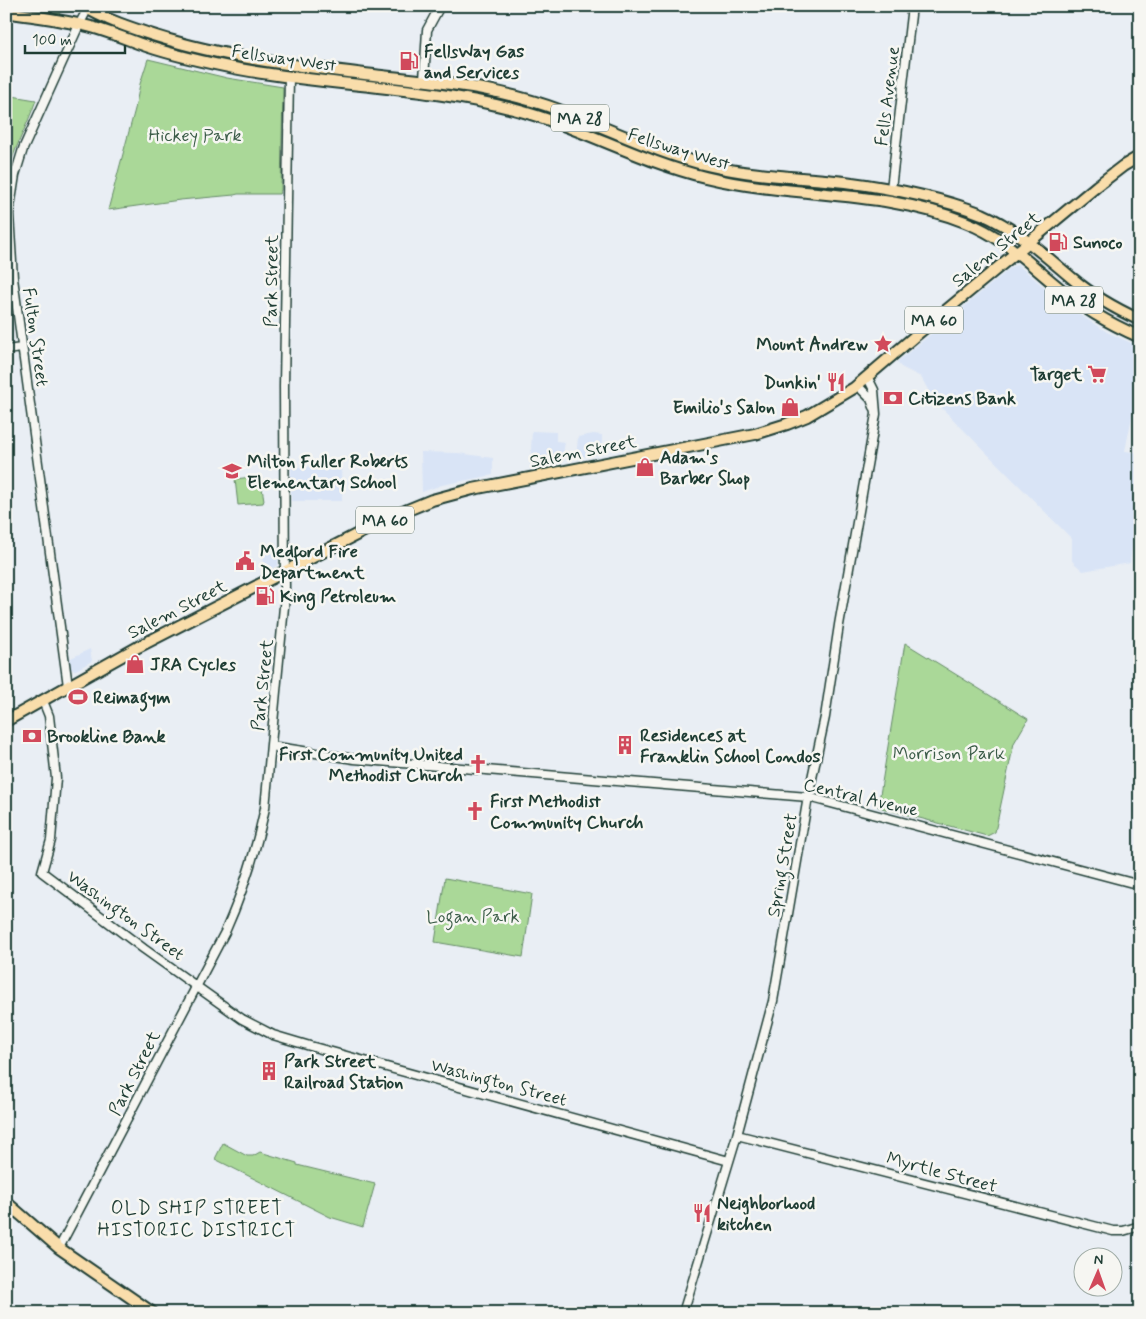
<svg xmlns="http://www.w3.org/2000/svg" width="1146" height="1319" viewBox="0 0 1146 1319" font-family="Mynerve,sans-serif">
<rect width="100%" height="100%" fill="#e9eef4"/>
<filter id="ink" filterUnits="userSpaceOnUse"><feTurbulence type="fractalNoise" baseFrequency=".02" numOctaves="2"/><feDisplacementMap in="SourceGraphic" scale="10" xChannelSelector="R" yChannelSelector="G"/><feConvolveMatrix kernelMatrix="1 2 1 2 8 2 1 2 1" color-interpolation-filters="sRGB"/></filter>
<g filter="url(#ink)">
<path fill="#d9e4f6" d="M1018 265 1050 292 1077 313 1107 332 1140 347V377L1125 451 1140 453V478L1130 563 1083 571 1072 561V539L933 399 921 377 901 367 897 362 1013 266Z
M532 431 556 432V441L565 442 562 461 530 467Z
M593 434 602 435V453L576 458 578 437Z
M421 452 458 453 493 458V475L442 485 422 492Z
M341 466 342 501H291V467Z
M278 547V565L264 573 263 548Z
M90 649 92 661 76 670 70 669 69 659Z"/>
<path fill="#aad898" stroke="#648a66" d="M15 6H64L59 14Z
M148 59 227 78 283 87 281 190 279 194H238L234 195 180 200 108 210 135 109 140 84Z
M6 95 36 100C27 127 12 151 6 180Z
M260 476 264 500 263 503 238 505 235 479Z
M905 643 1028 719 1014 743 995 832 987 836 878 807Z
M445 878 532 894 523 957 435 942Z
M223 1143 247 1156H253L260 1152 297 1163V1165L375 1184 363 1227 330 1217 215 1159Z"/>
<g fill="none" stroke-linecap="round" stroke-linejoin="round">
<g stroke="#1f3d34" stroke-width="11">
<path id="minor" d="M424 80 427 30 440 6
M891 189 912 6
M6 350 22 348
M858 386 871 399 874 407
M68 686 13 278 9 214 15 175 23 149 79 25 89 6
M43 701 49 716 56 778 51 840 42 872 144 949 242 1019 273 1035 310 1046 729 1161
M271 746 354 759 808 797 1140 885
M737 1135 1113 1231H1123L1140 1226
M59 1248 225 932C243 892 256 850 265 808L285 596 284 386 289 77
M683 1313 737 1135 773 1001 808 797 825 717 839 625 876 414 874 390 868 378"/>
</g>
<g stroke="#1f3d34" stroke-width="14">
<path id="major" d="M83 6C106 20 131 28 156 36 229 59 306 67 382 76 418 80 454 83 488 90 512 95 536 101 559 110 611 129 656 153 711 166 755 176 800 177 845 182 891 188 938 197 982 214 1018 230 1043 254 1073 279 1093 296 1116 309 1140 320
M6 12C36 17 66 20 95 28 112 33 129 40 146 46 176 56 208 63 239 69 330 86 423 86 513 109 579 126 639 161 705 177 791 198 882 189 965 222 1004 237 1026 261 1058 287 1082 308 1110 324 1140 337
M6 721 138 647 393 516 432 500 473 489 755 434 787 424 807 416 854 388 915 336 1097 186 1123 166 1140 156
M6 1202 59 1248 153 1313"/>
</g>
<use href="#minor" stroke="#f6f6f2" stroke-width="8"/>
<use href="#major" stroke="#f9ddab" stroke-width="10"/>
</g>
</g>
<defs>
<g id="fuel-bare" transform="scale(1.5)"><path d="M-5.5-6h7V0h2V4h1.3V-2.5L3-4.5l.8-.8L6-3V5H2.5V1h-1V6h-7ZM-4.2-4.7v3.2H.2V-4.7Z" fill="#d1495b" stroke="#f6f6f2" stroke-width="2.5" paint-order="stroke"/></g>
<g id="sight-bare" transform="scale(1.5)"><path d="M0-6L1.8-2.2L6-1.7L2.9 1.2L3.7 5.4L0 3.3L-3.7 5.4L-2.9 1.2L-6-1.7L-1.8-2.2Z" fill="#d1495b" stroke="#f6f6f2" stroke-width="2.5" paint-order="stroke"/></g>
<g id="supermarket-bare" transform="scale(1.5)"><path d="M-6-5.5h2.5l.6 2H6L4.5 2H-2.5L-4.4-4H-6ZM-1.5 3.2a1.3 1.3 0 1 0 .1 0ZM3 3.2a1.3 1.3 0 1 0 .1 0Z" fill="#d1495b" stroke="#f6f6f2" stroke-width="2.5" paint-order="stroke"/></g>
<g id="restaurant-bare" transform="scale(1.5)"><path d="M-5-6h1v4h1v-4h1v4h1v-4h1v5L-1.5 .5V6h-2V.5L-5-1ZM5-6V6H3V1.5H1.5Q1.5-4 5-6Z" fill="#d1495b" stroke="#f6f6f2" stroke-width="2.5" paint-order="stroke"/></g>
<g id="bank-bare" transform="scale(1.5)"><path d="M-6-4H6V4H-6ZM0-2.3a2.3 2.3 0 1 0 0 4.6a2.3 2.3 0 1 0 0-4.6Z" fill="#d1495b" stroke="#f6f6f2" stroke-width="2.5" paint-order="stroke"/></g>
<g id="shop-bare" transform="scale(1.5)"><path d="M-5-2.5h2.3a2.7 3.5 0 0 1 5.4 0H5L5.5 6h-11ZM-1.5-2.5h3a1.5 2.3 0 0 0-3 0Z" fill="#d1495b" stroke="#f6f6f2" stroke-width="2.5" paint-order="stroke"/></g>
<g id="school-bare" transform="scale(1.5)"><path d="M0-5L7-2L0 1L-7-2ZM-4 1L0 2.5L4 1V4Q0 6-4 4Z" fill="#d1495b" stroke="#f6f6f2" stroke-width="2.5" paint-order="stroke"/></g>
<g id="civic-bare" transform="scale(1.5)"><path d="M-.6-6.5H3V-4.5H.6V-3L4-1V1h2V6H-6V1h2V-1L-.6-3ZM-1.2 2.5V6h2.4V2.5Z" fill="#d1495b" stroke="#f6f6f2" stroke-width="2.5" paint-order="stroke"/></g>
<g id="stadium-bare" transform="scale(1.5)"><path d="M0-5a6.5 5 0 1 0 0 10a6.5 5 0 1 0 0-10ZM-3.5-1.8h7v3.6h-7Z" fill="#d1495b" stroke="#f6f6f2" stroke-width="2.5" paint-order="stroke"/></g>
<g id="building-bare" transform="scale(1.5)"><path d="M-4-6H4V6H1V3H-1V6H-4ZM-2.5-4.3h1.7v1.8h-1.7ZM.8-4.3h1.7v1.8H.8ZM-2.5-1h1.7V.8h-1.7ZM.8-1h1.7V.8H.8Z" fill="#d1495b" stroke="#f6f6f2" stroke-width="2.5" paint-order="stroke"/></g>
<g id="church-bare" transform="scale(1.5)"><path d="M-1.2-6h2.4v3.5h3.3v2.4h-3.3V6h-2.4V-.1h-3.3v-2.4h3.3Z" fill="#d1495b" stroke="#f6f6f2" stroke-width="2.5" paint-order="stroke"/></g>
</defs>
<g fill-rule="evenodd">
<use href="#fuel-bare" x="409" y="61"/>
<use href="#fuel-bare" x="1058" y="242"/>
<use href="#sight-bare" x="883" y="344"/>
<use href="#supermarket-bare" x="1097" y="374"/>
<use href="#restaurant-bare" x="836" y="382"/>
<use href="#bank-bare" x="893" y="398"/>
<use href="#shop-bare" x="790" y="407"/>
<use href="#shop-bare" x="645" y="467"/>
<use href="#school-bare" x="232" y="471"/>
<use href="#civic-bare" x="245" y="561"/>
<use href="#fuel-bare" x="265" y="596"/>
<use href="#shop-bare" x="135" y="664"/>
<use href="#stadium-bare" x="78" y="697"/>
<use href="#bank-bare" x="32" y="736"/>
<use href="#building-bare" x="625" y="745"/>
<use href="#church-bare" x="478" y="764"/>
<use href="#church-bare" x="475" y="811"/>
<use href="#building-bare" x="269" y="1071"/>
<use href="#restaurant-bare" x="702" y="1213"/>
</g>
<g text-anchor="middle" stroke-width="5" stroke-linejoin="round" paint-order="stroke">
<g fill="#f6f6f2" stroke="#60746d" stroke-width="1">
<rect x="551" y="104.5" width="58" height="27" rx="4"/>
<rect x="1045" y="286.5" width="58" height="27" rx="4"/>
<rect x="905" y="306.5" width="58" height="27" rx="4"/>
<rect x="356" y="506.5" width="58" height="27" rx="4"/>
</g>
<g font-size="16" font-weight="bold" fill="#1f3d34">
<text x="580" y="124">MA 28</text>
<text x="1074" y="306">MA 28</text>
<text x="934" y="326">MA 60</text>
<text x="385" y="526">MA 60</text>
</g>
<g font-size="18" font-weight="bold" fill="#1f3d34" stroke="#f6f6f2" text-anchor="start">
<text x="424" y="57">FellsWay Gas<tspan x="424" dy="21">and Services</tspan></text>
<text x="1073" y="248">Sunoco</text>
<text x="868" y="350" text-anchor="end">Mount Andrew</text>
<text x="1082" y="380" text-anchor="end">Target</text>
<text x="821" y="388" text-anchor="end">Dunkin'</text>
<text x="908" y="404">Citizens Bank</text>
<text x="775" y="413" text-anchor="end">Emilio's Salon</text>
<text x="660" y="463">Adam's<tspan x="660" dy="21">Barber Shop</tspan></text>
<text x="247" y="467">Milton Fuller Roberts<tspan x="247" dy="21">Elementary School</tspan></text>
<text x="260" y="557">Medford Fire<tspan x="260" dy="21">Department</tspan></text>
<text x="280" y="602">King Petroleum</text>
<text x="150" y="670">JRA Cycles</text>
<text x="93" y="703">Reimagym</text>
<text x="640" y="741">Residences at<tspan x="640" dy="21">Franklin School Condos</tspan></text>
<text x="47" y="742">Brookline Bank</text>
<text x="463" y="760" text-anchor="end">First Community United<tspan x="463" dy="21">Methodist Church</tspan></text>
<text x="490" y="807">First Methodist<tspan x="490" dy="21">Community Church</tspan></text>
<text x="284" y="1067">Park Street<tspan x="284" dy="21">Railroad Station</tspan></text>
<text x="717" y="1209">Neighborhood<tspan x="717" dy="21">kitchen</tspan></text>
</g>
<g font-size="18" fill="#1f3d34" stroke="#f6f6f2">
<text transform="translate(284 58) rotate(8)" y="6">Fellsway West</text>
<text transform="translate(887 96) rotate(-83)" y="6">Fells Avenue</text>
<text transform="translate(679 149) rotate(17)" y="6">Fellsway West</text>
<text transform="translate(996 249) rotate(-39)" y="6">Salem Street</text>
<text transform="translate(271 281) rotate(-89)" y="6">Park Street</text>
<text transform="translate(36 337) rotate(82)" y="6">Fulton Street</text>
<text transform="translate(583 451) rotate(-11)" y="6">Salem Street</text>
<text transform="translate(177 609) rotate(-27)" y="6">Salem Street</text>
<text transform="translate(262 685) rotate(-84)" y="6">Park Street</text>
<text transform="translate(861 797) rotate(13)" y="6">Central Avenue</text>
<text transform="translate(782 865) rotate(-80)" y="6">Spring Street</text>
<text transform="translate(126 915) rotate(36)" y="6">Washington Street</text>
<text transform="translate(134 1073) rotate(-63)" y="6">Park Street</text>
<text transform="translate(499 1082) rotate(15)" y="6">Washington Street</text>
<text transform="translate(942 1172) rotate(15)" y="6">Myrtle Street</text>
</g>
<g font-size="18" fill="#3b5c48" stroke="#f6f6f2">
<text x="195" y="141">Hickey Park</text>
<text x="949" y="759">Morrison Park</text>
<text x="473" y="922">Logan Park</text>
</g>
<g font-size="19" letter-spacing="1" fill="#1f3d34" stroke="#f6f6f2">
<text x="197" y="1214">OLD SHIP STREET<tspan x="197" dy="22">HISTORIC DISTRICT</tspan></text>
</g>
</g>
<rect width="1146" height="1319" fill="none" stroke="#f6f6f2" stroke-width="25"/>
<rect x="12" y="12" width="1121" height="1294" fill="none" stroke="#1f3d34" stroke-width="2" filter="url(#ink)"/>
<g transform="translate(1098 1272) rotate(2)"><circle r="24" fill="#f6f6f2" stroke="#a0aca6"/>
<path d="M0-4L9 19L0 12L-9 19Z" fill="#d1495b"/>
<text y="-8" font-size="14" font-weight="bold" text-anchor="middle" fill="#1f3d34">N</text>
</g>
<path d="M25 45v8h100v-8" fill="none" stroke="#1f3d34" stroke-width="2.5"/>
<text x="32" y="45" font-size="15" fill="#1f3d34" stroke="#f6f6f2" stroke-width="4" paint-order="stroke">100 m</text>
</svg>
